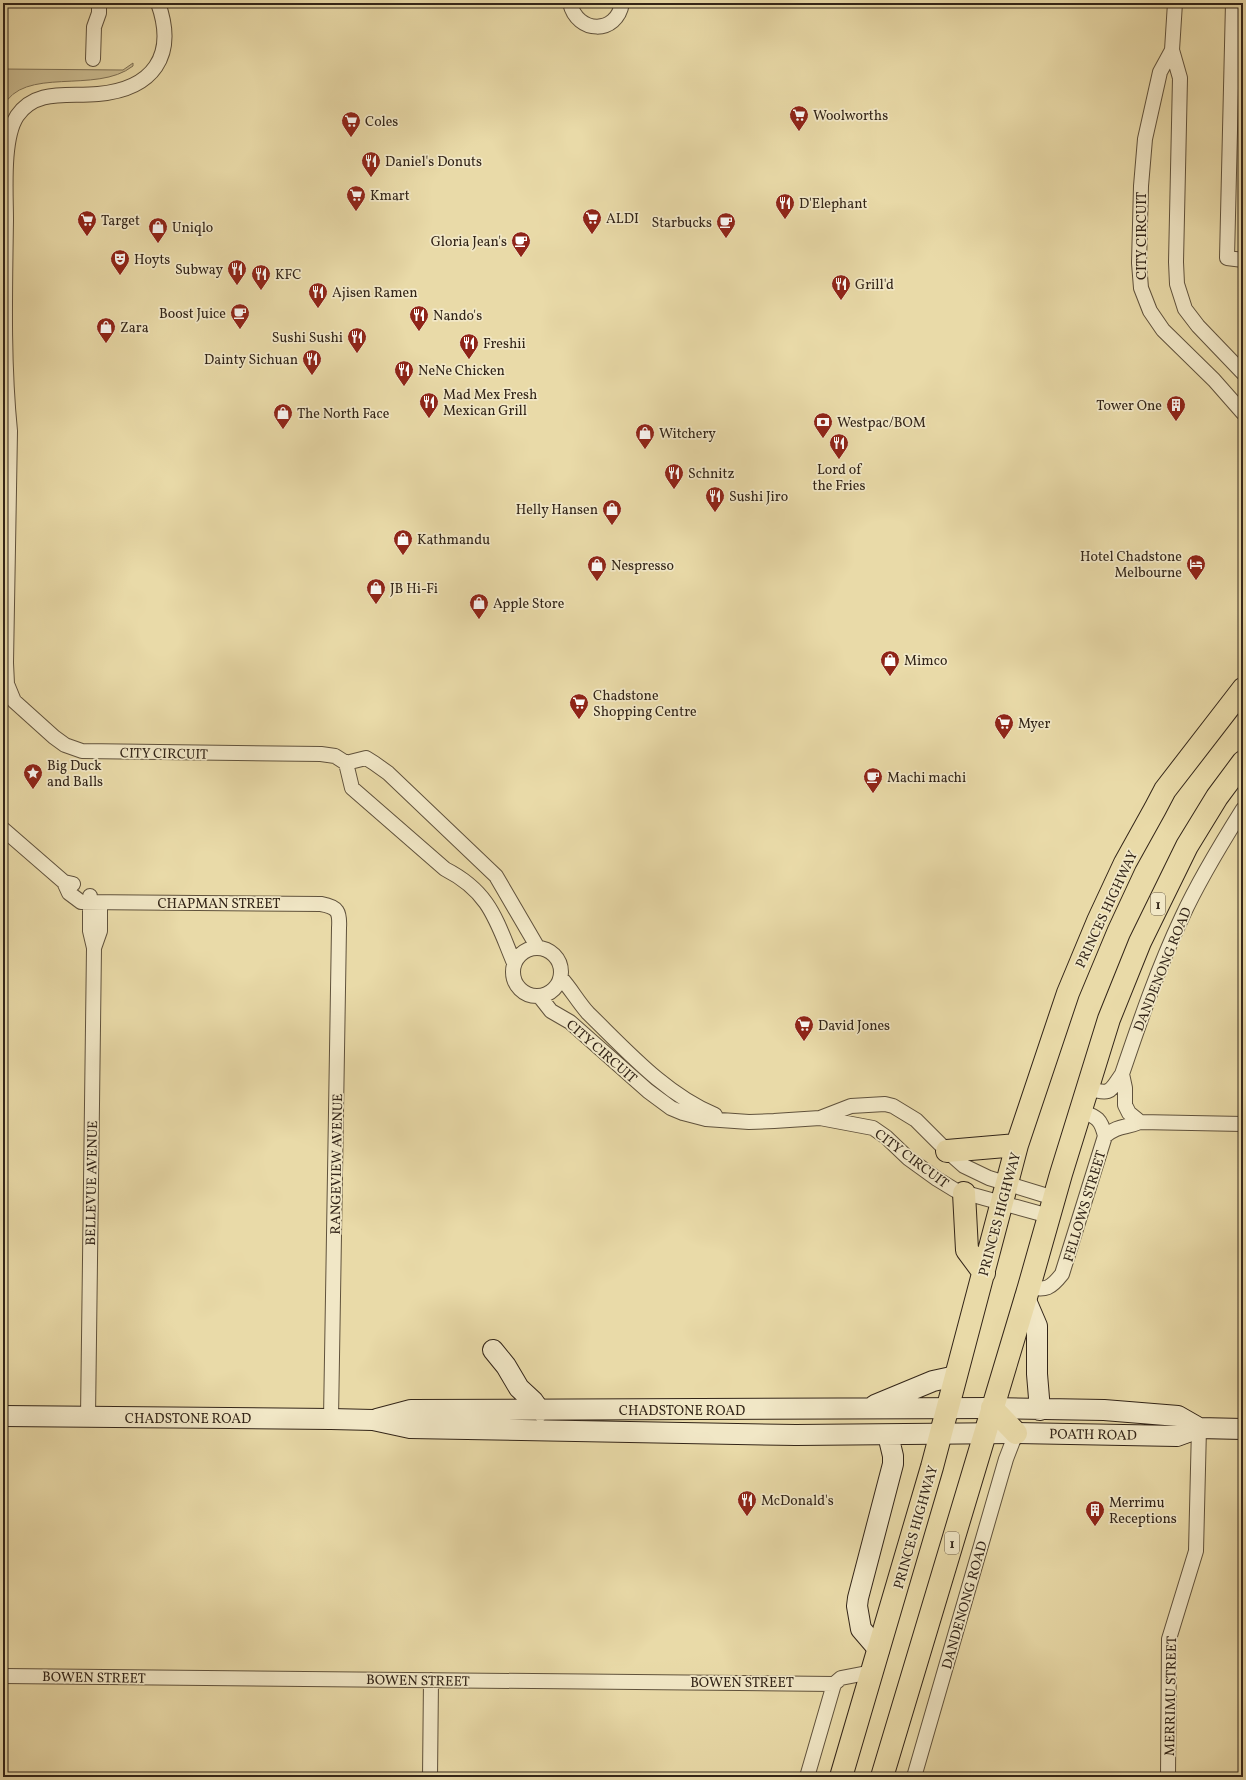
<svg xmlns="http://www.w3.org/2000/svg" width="1246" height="1780" viewBox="0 0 1246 1780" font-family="Vollkorn,serif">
<rect width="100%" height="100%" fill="#e9daa8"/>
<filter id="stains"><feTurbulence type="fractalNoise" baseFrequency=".005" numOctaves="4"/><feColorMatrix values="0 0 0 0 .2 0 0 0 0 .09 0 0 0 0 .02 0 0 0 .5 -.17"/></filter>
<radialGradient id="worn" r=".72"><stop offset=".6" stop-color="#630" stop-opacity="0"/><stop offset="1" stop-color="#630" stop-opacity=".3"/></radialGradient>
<path fill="#cabb90" stroke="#7e7054" d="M133 63V66C96 95 23 65 3 107V69L123 70Z"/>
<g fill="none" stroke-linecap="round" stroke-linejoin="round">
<g stroke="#60523c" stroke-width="16">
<path id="street" d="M158 3C177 56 153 89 98 94 69 97 36 88 17 116 2 139 6 192 6 220 5 290 3 361 10 431L6 663 7 684 14 701 54 737 65 745 82 751 321 754 335 756 346 763 352 788 445 869C490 892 496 920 514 963
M570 3C577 34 617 35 622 3
M1175 3 1172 50 1180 78 1176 262 1177 284 1185 309 1198 326 1243 373
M1233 3 1227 258 1243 260
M1172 50 1160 72 1145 139 1141 186 1139 263 1141 288 1150 311 1163 330 1214 380 1243 413
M93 59 94 27 99 13V3
M346 763 366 758 374 763 388 773 496 876 538 948
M3 829 64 882 73 884
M64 882 69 893 81 902 321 904C338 907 340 912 339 928L331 1419
M513 972a24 24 0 1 1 48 0a24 24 0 1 1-48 0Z
M94 948 100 931V903
M561 978C571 989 578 1002 588 1013 627 1051 665 1094 715 1115
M540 997 551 1011 570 1022 648 1091 671 1108 683 1113 706 1119 749 1122 774 1121 820 1118 851 1106 885 1104 893 1106 916 1120 947 1151 964 1166 989 1178 1054 1198
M1122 1074 1125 1088V1105L1129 1113 1140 1122
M1088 1088C1111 1096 1110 1091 1122 1074 1140 1021 1158 968 1182 917 1199 880 1221 844 1243 809
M1081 1111C1097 1117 1101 1119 1105 1136
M820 1118 873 1128 886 1137 908 1158 937 1179 955 1190 1049 1216
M1029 1287C1046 1291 1051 1288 1062 1274L1105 1136C1118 1125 1126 1128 1140 1122L1243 1124
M88 1417 94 948 90 931V896
M3 1676 834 1684
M430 1777 431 1680
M807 1777 834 1684 841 1678 872 1672
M914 1777 1006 1459 1016 1433
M1168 1777 1169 1639 1196 1551 1199 1428"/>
</g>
<g stroke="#332518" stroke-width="22">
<path id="secondary" d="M1025 1298 1037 1326V1374L1040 1410
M493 1350 506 1366 519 1388 533 1401 540 1411
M875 1405 933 1381 956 1376
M3 1416 331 1419 373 1420 410 1428 796 1435 1016 1433 1177 1436 1199 1428 1243 1429
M377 1419 411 1410 992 1408 1104 1410 1178 1416 1199 1428
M879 1650 861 1629 857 1606 858 1598 893 1464V1456L888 1435"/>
</g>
<g stroke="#332518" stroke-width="24">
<path id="highway" d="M947 1151 1017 1145
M964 1193 967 1250 984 1273
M992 1408 1016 1433
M841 1777 932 1467 1017 1145 1068 993 1098 921 1125 863 1155 809 1165 790 1243 689
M882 1777 1029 1287 1061 1174 1109 1019 1140 942 1187 846 1217 797 1243 762"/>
</g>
<use href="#street" stroke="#f1e7c6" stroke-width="14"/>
<use href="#secondary" stroke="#f1e7c6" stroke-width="20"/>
<use href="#highway" stroke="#e9daa8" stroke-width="22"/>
</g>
<defs>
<g id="supermarket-pin" transform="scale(1)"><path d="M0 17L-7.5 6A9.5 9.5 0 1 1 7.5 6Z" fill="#8f2418" stroke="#f1e7c6"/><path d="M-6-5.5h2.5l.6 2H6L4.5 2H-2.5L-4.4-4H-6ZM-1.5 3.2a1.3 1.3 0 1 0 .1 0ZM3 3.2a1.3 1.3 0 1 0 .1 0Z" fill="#fff"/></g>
<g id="restaurant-pin" transform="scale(1)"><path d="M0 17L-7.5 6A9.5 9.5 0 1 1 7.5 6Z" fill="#8f2418" stroke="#f1e7c6"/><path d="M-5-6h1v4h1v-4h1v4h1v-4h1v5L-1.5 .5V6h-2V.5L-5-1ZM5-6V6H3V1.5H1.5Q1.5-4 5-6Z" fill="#fff"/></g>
<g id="cafe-pin" transform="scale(1)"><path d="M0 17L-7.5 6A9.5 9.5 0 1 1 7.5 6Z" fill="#8f2418" stroke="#f1e7c6"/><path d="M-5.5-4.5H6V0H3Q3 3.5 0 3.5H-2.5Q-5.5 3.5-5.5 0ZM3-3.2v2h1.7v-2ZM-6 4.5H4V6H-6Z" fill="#fff"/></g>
<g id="shop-pin" transform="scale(1)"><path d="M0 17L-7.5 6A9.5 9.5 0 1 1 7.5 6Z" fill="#8f2418" stroke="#f1e7c6"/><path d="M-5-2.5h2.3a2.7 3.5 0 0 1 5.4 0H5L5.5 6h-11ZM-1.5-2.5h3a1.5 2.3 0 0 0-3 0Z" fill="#fff"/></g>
<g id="theatre-pin" transform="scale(1)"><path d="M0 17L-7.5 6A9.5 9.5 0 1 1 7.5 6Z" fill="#8f2418" stroke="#f1e7c6"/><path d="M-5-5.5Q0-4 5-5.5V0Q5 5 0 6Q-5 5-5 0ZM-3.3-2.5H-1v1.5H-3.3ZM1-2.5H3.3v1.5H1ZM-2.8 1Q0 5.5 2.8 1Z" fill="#fff"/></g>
<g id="building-pin" transform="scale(1)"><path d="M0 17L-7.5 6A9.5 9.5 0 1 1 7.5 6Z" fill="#8f2418" stroke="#f1e7c6"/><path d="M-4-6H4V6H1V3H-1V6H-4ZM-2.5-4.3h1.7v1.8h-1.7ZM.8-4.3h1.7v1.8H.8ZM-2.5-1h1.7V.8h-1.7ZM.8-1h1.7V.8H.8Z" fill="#fff"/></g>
<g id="bank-pin" transform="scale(1)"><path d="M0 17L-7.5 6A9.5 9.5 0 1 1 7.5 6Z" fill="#8f2418" stroke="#f1e7c6"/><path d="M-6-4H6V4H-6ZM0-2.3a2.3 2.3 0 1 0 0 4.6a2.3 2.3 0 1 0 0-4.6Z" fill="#fff"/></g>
<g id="hotel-pin" transform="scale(1)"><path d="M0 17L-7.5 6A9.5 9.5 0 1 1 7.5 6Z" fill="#8f2418" stroke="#f1e7c6"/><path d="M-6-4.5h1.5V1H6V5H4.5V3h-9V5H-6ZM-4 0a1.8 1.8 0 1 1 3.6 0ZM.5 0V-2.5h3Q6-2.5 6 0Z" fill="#fff"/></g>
<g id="sight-pin" transform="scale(1)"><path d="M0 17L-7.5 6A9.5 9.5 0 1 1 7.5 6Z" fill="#8f2418" stroke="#f1e7c6"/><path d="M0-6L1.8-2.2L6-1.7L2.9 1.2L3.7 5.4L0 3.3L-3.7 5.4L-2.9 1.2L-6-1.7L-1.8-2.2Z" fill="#fff"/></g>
</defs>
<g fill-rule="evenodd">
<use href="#supermarket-pin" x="799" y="115"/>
<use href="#supermarket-pin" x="351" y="121"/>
<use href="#restaurant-pin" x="371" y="161"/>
<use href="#supermarket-pin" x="356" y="195"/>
<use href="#restaurant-pin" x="785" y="203"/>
<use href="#supermarket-pin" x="592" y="218"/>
<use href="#supermarket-pin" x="87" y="220"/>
<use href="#cafe-pin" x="726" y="222"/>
<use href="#shop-pin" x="158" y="227"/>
<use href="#cafe-pin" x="521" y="241"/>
<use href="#theatre-pin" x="120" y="259"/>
<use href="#restaurant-pin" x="237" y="269"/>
<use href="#restaurant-pin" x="261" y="274"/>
<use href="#restaurant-pin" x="841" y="284"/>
<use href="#restaurant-pin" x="318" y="292"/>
<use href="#cafe-pin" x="240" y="313"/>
<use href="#restaurant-pin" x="419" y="315"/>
<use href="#shop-pin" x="106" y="327"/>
<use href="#restaurant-pin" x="357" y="337"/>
<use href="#restaurant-pin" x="469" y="343"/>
<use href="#restaurant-pin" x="312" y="359"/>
<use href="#restaurant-pin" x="404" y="370"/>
<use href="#restaurant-pin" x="429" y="402"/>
<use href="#building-pin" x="1176" y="405"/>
<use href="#shop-pin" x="283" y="413"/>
<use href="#bank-pin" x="823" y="422"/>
<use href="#shop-pin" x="645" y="433"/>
<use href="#restaurant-pin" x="839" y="443"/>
<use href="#restaurant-pin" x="674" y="473"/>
<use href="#restaurant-pin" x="715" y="496"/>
<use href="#shop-pin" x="612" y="509"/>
<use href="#shop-pin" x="403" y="539"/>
<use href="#hotel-pin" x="1196" y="564"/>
<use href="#shop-pin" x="597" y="565"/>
<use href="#shop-pin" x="376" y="588"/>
<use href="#shop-pin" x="479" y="603"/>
<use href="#shop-pin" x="890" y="660"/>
<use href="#supermarket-pin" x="579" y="703"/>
<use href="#supermarket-pin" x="1004" y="723"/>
<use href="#sight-pin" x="33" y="773"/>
<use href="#cafe-pin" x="873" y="777"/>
<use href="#supermarket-pin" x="804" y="1025"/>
<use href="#restaurant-pin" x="747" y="1500"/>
<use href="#building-pin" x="1095" y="1510"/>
</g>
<g text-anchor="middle" stroke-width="3.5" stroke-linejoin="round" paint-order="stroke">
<g fill="#f1e7c6" stroke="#6c5f4c" stroke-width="1">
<rect x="1151" y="893" width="14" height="22" rx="3"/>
<rect x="945" y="1532" width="14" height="22" rx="3"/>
</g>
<g font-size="13" font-weight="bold" fill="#332518">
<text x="1158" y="909">1</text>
<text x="952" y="1548">1</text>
</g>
<g font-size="14" fill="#332518" stroke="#f1e7c6" text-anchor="start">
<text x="813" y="120">Woolworths</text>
<text x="365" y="126">Coles</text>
<text x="385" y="166">Daniel's Donuts</text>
<text x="370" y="200">Kmart</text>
<text x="799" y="208">D'Elephant</text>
<text x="606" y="223">ALDI</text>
<text x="101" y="225">Target</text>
<text x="712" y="227" text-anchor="end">Starbucks</text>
<text x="172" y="232">Uniqlo</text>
<text x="507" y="246" text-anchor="end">Gloria Jean's</text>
<text x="134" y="264">Hoyts</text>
<text x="223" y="274" text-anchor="end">Subway</text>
<text x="275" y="279">KFC</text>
<text x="855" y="289">Grill'd</text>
<text x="332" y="297">Ajisen Ramen</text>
<text x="226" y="318" text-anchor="end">Boost Juice</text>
<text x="433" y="320">Nando's</text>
<text x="120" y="332">Zara</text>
<text x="343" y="342" text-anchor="end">Sushi Sushi</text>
<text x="483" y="348">Freshii</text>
<text x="298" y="364" text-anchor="end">Dainty Sichuan</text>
<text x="418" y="375">NeNe Chicken</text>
<text x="443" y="399">Mad Mex Fresh<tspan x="443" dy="16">Mexican Grill</tspan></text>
<text x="1162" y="410" text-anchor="end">Tower One</text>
<text x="297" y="418">The North Face</text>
<text x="837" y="427">Westpac/BOM</text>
<text x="659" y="438">Witchery</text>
<text x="839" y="474" text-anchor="middle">Lord of<tspan x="839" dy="16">the Fries</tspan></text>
<text x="688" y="478">Schnitz</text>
<text x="729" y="501">Sushi Jiro</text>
<text x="598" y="514" text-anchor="end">Helly Hansen</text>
<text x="417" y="544">Kathmandu</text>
<text x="1182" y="561" text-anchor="end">Hotel Chadstone<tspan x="1182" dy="16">Melbourne</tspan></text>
<text x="611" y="570">Nespresso</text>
<text x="390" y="593">JB Hi-Fi</text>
<text x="493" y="608">Apple Store</text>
<text x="904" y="665">Mimco</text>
<text x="593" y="700">Chadstone<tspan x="593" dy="16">Shopping Centre</tspan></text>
<text x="1018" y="728">Myer</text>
<text x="47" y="770">Big Duck<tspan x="47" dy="16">and Balls</tspan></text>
<text x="887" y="782">Machi machi</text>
<text x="818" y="1030">David Jones</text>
<text x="761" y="1505">McDonald's</text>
<text x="1109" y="1507">Merrimu<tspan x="1109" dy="16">Receptions</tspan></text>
</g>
<g font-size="14" fill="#332518" stroke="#f1e7c6">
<text transform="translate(1141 236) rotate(-90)" y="5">CITY CIRCUIT</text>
<text transform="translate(164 753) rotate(1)" y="5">CITY CIRCUIT</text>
<text x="219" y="908">CHAPMAN STREET</text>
<text transform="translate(1106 909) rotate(-65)" y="5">PRINCES HIGHWAY</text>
<text transform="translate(1162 969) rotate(-68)" y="5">DANDENONG ROAD</text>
<text transform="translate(602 1051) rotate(41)" y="5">CITY CIRCUIT</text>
<text transform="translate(912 1158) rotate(37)" y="5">CITY CIRCUIT</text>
<text transform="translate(336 1164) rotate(-89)" y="5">RANGEVIEW AVENUE</text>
<text transform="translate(91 1183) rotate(-89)" y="5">BELLEVUE AVENUE</text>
<text transform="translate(1084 1206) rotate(-73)" y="5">FELLOWS STREET</text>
<text transform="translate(999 1214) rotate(-75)" y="5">PRINCES HIGHWAY</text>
<text x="682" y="1415">CHADSTONE ROAD</text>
<text x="188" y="1423">CHADSTONE ROAD</text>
<text transform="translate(1093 1434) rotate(1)" y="5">POATH ROAD</text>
<text transform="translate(915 1527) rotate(-74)" y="5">PRINCES HIGHWAY</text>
<text transform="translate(964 1605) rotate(-74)" y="5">DANDENONG ROAD</text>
<text transform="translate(94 1677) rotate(1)" y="5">BOWEN STREET</text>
<text transform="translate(418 1680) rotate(1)" y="5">BOWEN STREET</text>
<text x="742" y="1687">BOWEN STREET</text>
<text transform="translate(1170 1696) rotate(-89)" y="5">MERRIMU STREET</text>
</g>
</g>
<rect width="1246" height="1780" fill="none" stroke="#e9daa8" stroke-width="16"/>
<rect x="4" y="4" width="1238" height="1772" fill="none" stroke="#332518" stroke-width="2"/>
<rect x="8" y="8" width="1230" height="1764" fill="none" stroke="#332518"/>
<rect width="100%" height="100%" filter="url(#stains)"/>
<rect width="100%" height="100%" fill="url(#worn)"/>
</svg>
